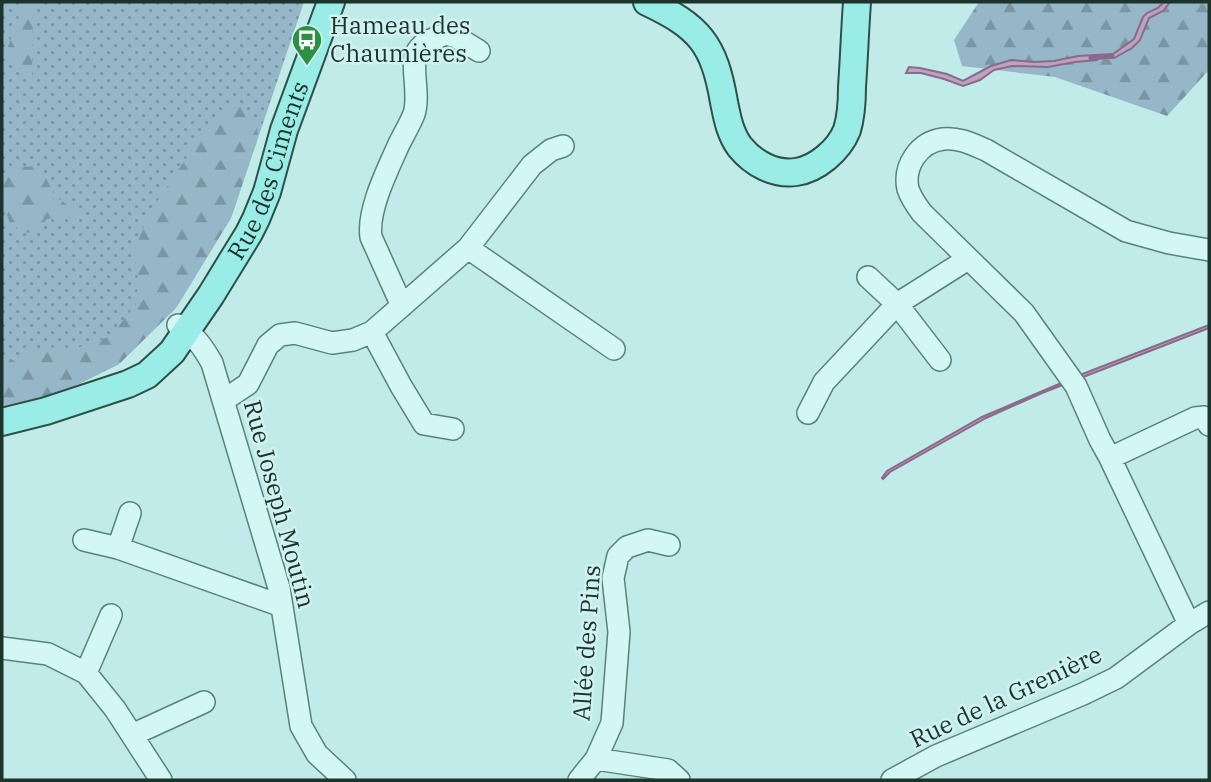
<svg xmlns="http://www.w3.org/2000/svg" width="1211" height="782" viewBox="0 0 1211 782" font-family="'IBM Plex Serif',serif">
<defs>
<pattern id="grass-dots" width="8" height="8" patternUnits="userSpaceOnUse" patternTransform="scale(1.75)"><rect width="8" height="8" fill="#96b7c8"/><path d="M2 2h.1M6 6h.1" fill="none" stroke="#7a96a3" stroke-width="1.8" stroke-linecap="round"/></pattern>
<pattern id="forest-firs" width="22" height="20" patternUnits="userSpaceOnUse" patternTransform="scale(1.75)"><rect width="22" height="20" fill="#96b7c8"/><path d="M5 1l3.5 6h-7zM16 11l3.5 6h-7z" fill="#7a96a3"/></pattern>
</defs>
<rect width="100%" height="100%" fill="#c1ebe8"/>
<path fill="url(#grass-dots)" d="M2 2H304L231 218 176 308 119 364 67 390 2 407Z"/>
<path fill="url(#forest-firs)" d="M24 2H33L32 77 4 58Z
M979 2H1209V70L1167 116 1055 77 962 66 954 40Z
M239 106 256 118 258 137 231 218 176 308 119 364 67 390 2 407V365L43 347 77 348 111 336 136 304 138 281 134 251 149 213 198 141 224 112Z
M40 166 55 196 80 214 47 219 34 233 22 232 10 222 2 204V175L18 167Z"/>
<path fill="#bca3be" stroke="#8a6b8b" stroke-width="2" d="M1164 2H1170L1163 11 1149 18 1140 40 1132 48 1114 58 1098 57 1097 60 1075 62 1048 67 1012 66 994 70 980 80 963 86 944 79 921 73H906L909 67 920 68 947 74 963 81 991 66 1011 60 1034 62 1054 61 1078 56 1113 54 1134 39 1143 17 1147 13 1158 8Z
M1209 325V328L1042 393 986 418 890 472 883 479 882 478 887 471 982 417 1080 375Z"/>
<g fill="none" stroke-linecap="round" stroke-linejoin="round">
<path stroke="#8a6b8b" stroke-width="5" d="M1091 58 1112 56"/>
<g stroke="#59837a" stroke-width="24">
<path id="minor" d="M468 248 614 349
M868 277 897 304 940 360
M402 306 371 237C367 210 388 169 399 144 404 134 410 124 414 114 420 96 411 69 416 54 420 42 436 38 446 34L456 37 479 51
M178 325C194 334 203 347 212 363L279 588 301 726 317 754 345 780
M372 332 401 386 424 424 453 429
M224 400 248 384 268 345 280 335 295 333 332 343 353 340 372 332 468 248 532 165 551 150 563 146
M808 413 824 382 897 304 968 259
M1110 458 1195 418 1204 417 1209 425
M130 513 118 548 282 606
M84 540 118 548
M1189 624 1110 458 1100 440 1076 386 1024 313 922 213C916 205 911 198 908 189 903 166 919 142 943 139 958 137 972 144 986 150L1126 231 1169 243 1209 250
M2 648 48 654 86 673 115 709 161 780
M86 673 111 615
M132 735 204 702
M596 759 668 770 679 780
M579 780 596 759 612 723 619 632 613 578 618 556 627 547 648 540 669 545
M892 780 936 756 1083 694 1116 678 1189 624 1209 612"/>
</g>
<g stroke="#2e5147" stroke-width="30">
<g id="major">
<path d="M647 2C700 27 714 44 724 102 727 117 730 134 740 147 753 163 774 175 796 172 817 169 839 150 847 130 851 117 852 101 852 87 854 59 855 30 857 2"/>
<path id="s1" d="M2 422 46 411 128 384 147 375 172 352 211 295 249 233 256 219 267 192 284 130 331 2"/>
</g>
</g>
<use href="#minor" stroke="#d3f7f4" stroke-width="21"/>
<use href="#major" stroke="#9aede7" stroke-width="26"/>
</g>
<defs>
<g id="bus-pin" transform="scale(1.575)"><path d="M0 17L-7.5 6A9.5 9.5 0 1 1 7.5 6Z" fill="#2d8f43" stroke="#d0f3f1"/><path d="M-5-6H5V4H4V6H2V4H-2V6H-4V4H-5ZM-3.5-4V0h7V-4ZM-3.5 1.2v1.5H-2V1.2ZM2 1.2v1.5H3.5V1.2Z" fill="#fff"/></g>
</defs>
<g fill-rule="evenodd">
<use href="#bus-pin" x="307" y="40"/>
</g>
<g text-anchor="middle" stroke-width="5" stroke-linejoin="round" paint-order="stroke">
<g font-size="24" fill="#1d342d" stroke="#d0f3f1" text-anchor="start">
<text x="330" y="34">Hameau des<tspan x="330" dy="28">Chaumières</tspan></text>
</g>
<g font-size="24" fill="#1d342d" stroke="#d0f3f1">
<text dy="8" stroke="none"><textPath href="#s1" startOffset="394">Rue des Ciments</textPath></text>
<text transform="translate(279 504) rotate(75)" y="8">Rue Joseph Moutin</text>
<text transform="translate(587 643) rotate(-86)" y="8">Allée des Pins</text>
<text transform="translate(1006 697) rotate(-25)" y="8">Rue de la Grenière</text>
</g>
</g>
<rect width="1211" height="782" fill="none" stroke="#1d342d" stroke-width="7"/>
</svg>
